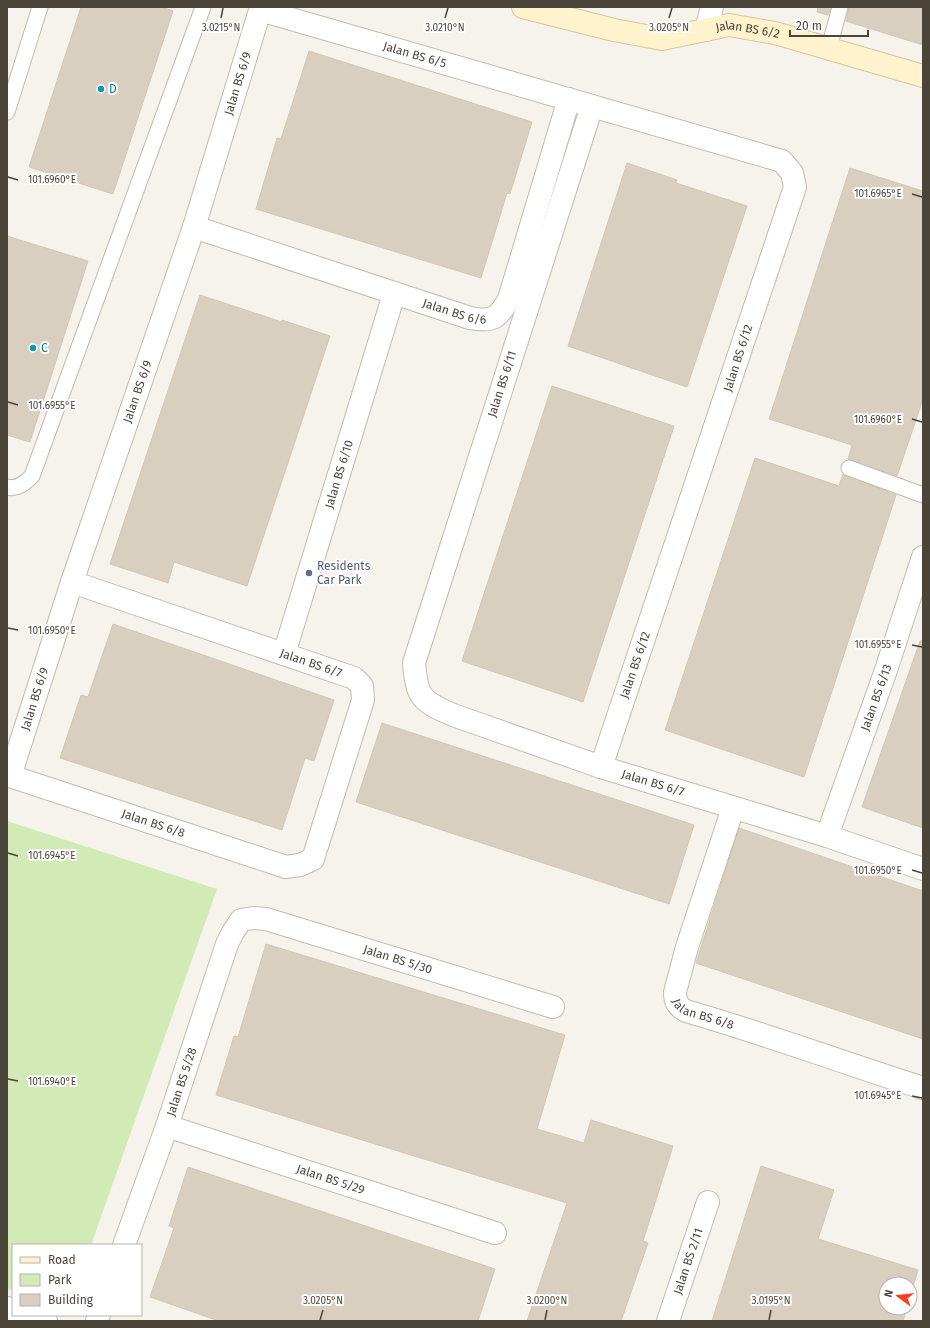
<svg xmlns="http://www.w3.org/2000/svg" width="930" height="1328" viewBox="0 0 930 1328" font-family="'Fira Sans',sans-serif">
<rect width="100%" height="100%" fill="#f6f3ec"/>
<path fill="#d2eab5" d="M7 821 217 889 91 1245H13V1291L7 1289Z"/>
<path fill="#d8cfc1" stroke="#d3c7b4" d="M81 7H162L173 11 113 194 29 167Z
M818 7H831L828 15 817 12Z
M849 7H923V45L846 21Z
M309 51 532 122 510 194 507 193 481 278 256 209 277 138 281 139Z
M627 163 677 180 676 183 747 206 687 387 568 346Z
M850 168 923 191V399L897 476 848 459 852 445 769 419Z
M7 236 88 261 30 442 7 435Z
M200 295 282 322V320L330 336 247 586 174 562 168 583 110 564Z
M552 386 674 426 583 702 462 661Z
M755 458 839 486 843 474 896 495 804 777 665 730Z
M113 624 334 700 314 761 305 758 282 830 60 758 81 695 88 697Z
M920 641H923V828L862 807Z
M382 723 694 825 669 904 356 802Z
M739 828 923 891V1039L696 963Z
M266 944 565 1035 537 1129 584 1143 591 1120 673 1146 643 1241 648 1243 621 1321H527L567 1203 216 1095 234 1036 238 1037Z
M761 1166 834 1190 818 1239 918 1270 910 1297V1284H886V1308H907L903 1321H712Z
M188 1167 495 1269 478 1321H219L150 1297 174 1228 169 1226Z"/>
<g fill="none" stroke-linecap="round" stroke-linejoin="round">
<g stroke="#c2bbae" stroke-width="17">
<path id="lane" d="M829 48 840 7
M7 112 40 7
M849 468 923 495
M7 487C17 490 25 483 32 476L203 7"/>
</g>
<g stroke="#c2bbae" stroke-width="24">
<g id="street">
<path id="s1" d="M260 10 782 161 792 173 795 187 601 767"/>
<path d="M706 30 712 7"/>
<path id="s2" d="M592 106 414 663C417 698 421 701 453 715L601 767 827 836 923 869"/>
<path id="s3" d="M194 227 470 318C492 322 498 319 509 299L569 99"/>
<path id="s4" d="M284 654 394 294"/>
<path id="s5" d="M7 775 286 867 300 865 313 859 363 700 362 686 354 678 72 582"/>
<path id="s6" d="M10 776 72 582 194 227 261 7"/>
<path id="s7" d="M733 808 687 947 675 992C675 1001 677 1006 686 1011 766 1034 844 1063 923 1088"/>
<path id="s8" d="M827 836 886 670 923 557"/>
<path id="s9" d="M167 1126 495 1233"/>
<path id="s10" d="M124 1245 167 1126 227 944 233 932 241 920 253 918 266 919 553 1007"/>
<path d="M7 1308 13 1310"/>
<path d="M28 1315 46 1321"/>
<path d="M97 1321 99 1315"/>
<path id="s11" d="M668 1321 708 1202"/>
</g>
</g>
<g stroke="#d6c79b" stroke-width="24">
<g id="secondary">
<path id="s12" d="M523 7 614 30 662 39 729 25 775 33 923 76"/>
</g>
</g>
<use href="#lane" stroke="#fff" stroke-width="15"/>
<use href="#street" stroke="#fff" stroke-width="22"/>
<use href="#secondary" stroke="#fff3cd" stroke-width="22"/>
</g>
<path fill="none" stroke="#4b4439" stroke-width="1.5" d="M221 18 223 8M445 18 448 8M669 18 672 8M8 177 18 180M912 194 922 197M8 402 18 405M912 419 922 422M8 628 18 630M912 645 922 647M8 853 18 856M912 870 922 873M8 1079 18 1081M912 1096 922 1098M320 1320 323 1310M545 1320 547 1310M769 1320 771 1310"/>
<g fill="#0f9aa8" stroke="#fff" stroke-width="1.5">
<circle cx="101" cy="89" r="4"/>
<circle cx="33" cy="348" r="4"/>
</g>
<circle fill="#5c6f8a" stroke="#fff" stroke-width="1.5" cx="309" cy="573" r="4"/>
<g text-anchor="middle" stroke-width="4" stroke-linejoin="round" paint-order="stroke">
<g font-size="12" fill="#4b4439" stroke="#fff">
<text dy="4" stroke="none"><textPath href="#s12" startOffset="230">Jalan BS 6/2</textPath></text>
<text dy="4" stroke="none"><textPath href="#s1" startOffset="161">Jalan BS 6/5</textPath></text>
<text dy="4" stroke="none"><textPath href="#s6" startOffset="729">Jalan BS 6/9</textPath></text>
<text dy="4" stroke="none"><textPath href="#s3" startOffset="274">Jalan BS 6/6</textPath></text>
<text transform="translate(738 358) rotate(-72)" y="4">Jalan BS 6/12</text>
<text transform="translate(502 384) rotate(-72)" y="4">Jalan BS 6/11</text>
<text dy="4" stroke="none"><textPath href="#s6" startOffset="405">Jalan BS 6/9</textPath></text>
<text dy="4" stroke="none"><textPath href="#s4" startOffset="188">Jalan BS 6/10</textPath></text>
<text transform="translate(311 663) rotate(19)" y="4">Jalan BS 6/7</text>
<text transform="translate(635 665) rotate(-71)" y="4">Jalan BS 6/12</text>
<text dy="4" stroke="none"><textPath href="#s8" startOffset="147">Jalan BS 6/13</textPath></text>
<text dy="4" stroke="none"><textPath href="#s6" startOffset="81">Jalan BS 6/9</textPath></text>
<text dy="4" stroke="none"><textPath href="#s2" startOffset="867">Jalan BS 6/7</textPath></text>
<text dy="4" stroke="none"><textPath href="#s5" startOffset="154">Jalan BS 6/8</textPath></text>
<text dy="4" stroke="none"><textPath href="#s10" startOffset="509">Jalan BS 5/30</textPath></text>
<text dy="4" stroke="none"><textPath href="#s7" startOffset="233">Jalan BS 6/8</textPath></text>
<text dy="4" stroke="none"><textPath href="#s10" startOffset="173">Jalan BS 5/28</textPath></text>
<text dy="4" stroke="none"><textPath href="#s9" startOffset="172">Jalan BS 5/29</textPath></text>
<text dy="4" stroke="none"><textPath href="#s11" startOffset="63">Jalan BS 2/11</textPath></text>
</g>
<g font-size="12" fill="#0d838f" stroke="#fff" text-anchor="start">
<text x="109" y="93">D</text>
<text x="41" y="352">C</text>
</g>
<g font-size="12" fill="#4e5e75" stroke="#fff" text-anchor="start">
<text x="317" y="570">Residents<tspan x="317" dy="14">Car Park</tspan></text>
</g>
</g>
<g font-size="10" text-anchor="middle" fill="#4b4439" stroke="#fff" stroke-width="4" stroke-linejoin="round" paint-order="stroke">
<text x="221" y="31">3.0215°N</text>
<text x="445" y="31">3.0210°N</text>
<text x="669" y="31">3.0205°N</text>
<text x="52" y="183">101.6960°E</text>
<text x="878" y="197">101.6965°E</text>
<text x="52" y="409">101.6955°E</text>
<text x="878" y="423">101.6960°E</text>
<text x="52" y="634">101.6950°E</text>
<text x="878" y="648">101.6955°E</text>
<text x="52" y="859">101.6945°E</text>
<text x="878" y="874">101.6950°E</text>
<text x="52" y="1085">101.6940°E</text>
<text x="878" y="1099">101.6945°E</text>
<text x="323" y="1304">3.0205°N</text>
<text x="547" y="1304">3.0200°N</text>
<text x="771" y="1304">3.0195°N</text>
</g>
<rect width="930" height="1328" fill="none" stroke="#4b4439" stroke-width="16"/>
<rect x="12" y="1244" width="130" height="72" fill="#ffffff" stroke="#b7b4b0"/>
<rect x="20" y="1257" width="20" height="6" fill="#fff3cd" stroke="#b7b4b0"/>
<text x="48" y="1264" font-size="12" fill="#4b4439">Road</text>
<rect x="20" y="1274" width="20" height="12" fill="#d2eab5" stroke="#b7b4b0"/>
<text x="48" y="1284" font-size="12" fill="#4b4439">Park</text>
<rect x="20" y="1294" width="20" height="12" fill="#d8cfc1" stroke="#b7b4b0"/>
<text x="48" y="1304" font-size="12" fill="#4b4439">Building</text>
<g transform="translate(898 1296) rotate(285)"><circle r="19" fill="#ffffff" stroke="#b7b4b0"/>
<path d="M0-3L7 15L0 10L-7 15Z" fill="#fc3f1d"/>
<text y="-6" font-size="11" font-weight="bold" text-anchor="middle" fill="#4b4439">N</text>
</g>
<path d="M790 30v6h78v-6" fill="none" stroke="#4b4439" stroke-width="2"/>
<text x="796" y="30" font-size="12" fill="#4b4439" stroke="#ffffff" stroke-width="3" paint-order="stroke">20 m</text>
</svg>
